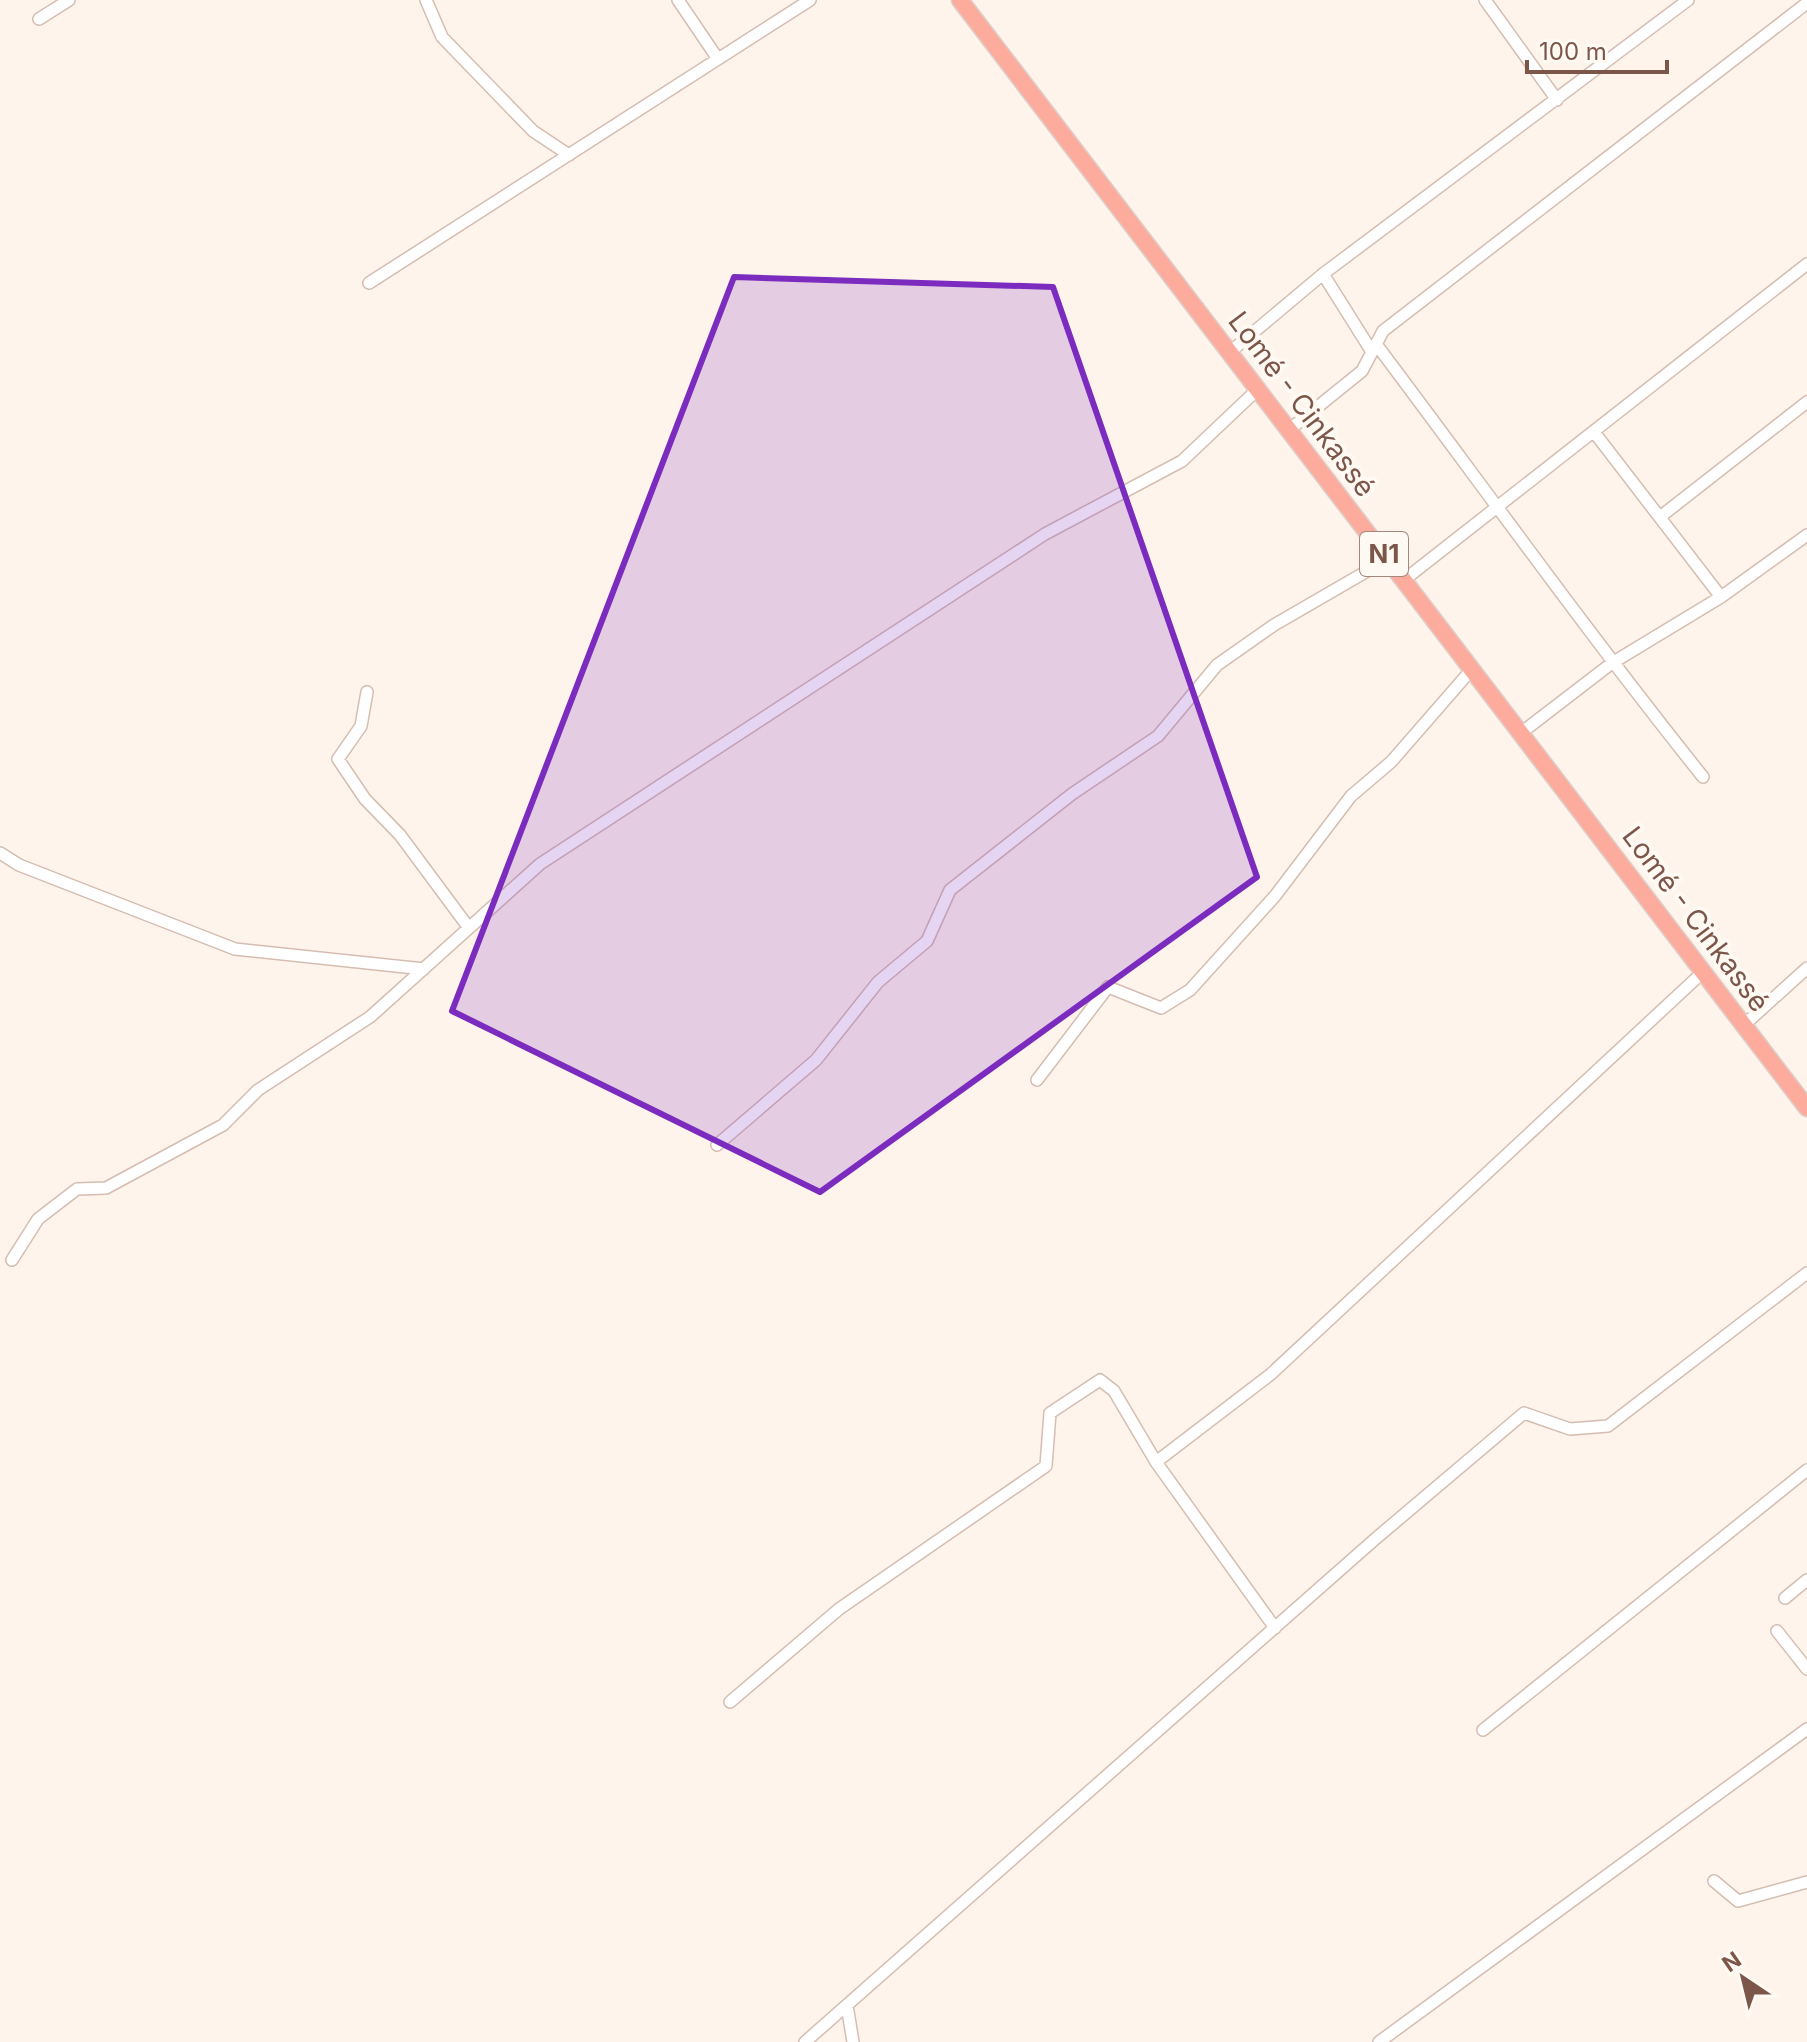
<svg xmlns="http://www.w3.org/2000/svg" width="1807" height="2042" viewBox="0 0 1807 2042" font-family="Inter,sans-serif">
<rect width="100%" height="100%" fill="#fef4eb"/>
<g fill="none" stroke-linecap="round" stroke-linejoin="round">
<g stroke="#d5bdb1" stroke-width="14">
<path id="minor" d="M426 0 442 37 533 131 569 155
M678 0 718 59
M1485 0 1557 100
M39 19 69 0
M1323 274 1372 352
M369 283 810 0
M1376 344C1485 489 1590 636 1703 777
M1230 352 1323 274 1688 0
M1289 430 1362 371 1383 331 1807 3
M1594 432 1721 597
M1660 517 1807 402
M1404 580 1807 264
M367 692 361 726 338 759 365 799 400 835 469 928
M1521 733 1612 663 1721 597 1807 535
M0 853 19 865 235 949 424 969
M1744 1025 1807 968
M1037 1080 1108 987 1161 1008 1190 990 1275 896 1351 796 1391 762 1472 669
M717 1145 816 1060 878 982 927 941 950 890 1072 794 1158 736 1217 665 1274 625 1388 559
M12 1260 38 1219 77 1189 106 1188 223 1125 258 1090 370 1017 540 864 1045 534 1182 461 1258 389
M1156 1462 1275 1628
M1785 1598 1807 1580
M1777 1631 1807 1669
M730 1702 839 1609 1046 1466 1050 1413 1100 1380 1114 1391 1156 1462 1271 1374 1703 972
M1483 1730 1807 1470
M1714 1881 1738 1901 1807 1882
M847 2005 853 2042
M805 2042 1374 1540 1524 1413 1570 1429 1608 1426 1807 1273
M1379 2042 1807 1729"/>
</g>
<g stroke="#dbd0cc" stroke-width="19">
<path id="highway" d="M960 0 1807 1108"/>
</g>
<use href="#minor" stroke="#fff" stroke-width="11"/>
<use href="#highway" stroke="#fcab9d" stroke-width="16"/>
</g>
<path fill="#7b2cbf" fill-opacity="0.2" stroke="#7b2cbf" stroke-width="6" stroke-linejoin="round" d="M734 277 1053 287 1257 877 820 1192 452 1011Z"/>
<g text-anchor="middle" stroke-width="8" stroke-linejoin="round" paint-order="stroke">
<rect fill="#fff9f3" stroke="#a4877d" stroke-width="2" x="1360" y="532" width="48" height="44" rx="6"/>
<g font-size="26" font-weight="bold" fill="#7d564a">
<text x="1384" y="563">N1</text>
</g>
<g font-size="28" fill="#7d564a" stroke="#fff9f3">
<text transform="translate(1302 404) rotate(53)" y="10">Lomé - Cinkassé</text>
<text transform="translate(1696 919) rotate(53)" y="10">Lomé - Cinkassé</text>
</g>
</g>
<g transform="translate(1743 1978) rotate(325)" stroke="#fff9f3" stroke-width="6" paint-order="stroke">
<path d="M0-6L14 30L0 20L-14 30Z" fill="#7d564a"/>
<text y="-12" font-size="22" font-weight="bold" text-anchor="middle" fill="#7d564a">N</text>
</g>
<path d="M1527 60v12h140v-12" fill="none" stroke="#7d564a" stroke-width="4"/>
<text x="1539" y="60" font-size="24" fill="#7d564a" stroke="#fff9f3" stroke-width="6" paint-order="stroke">100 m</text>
</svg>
